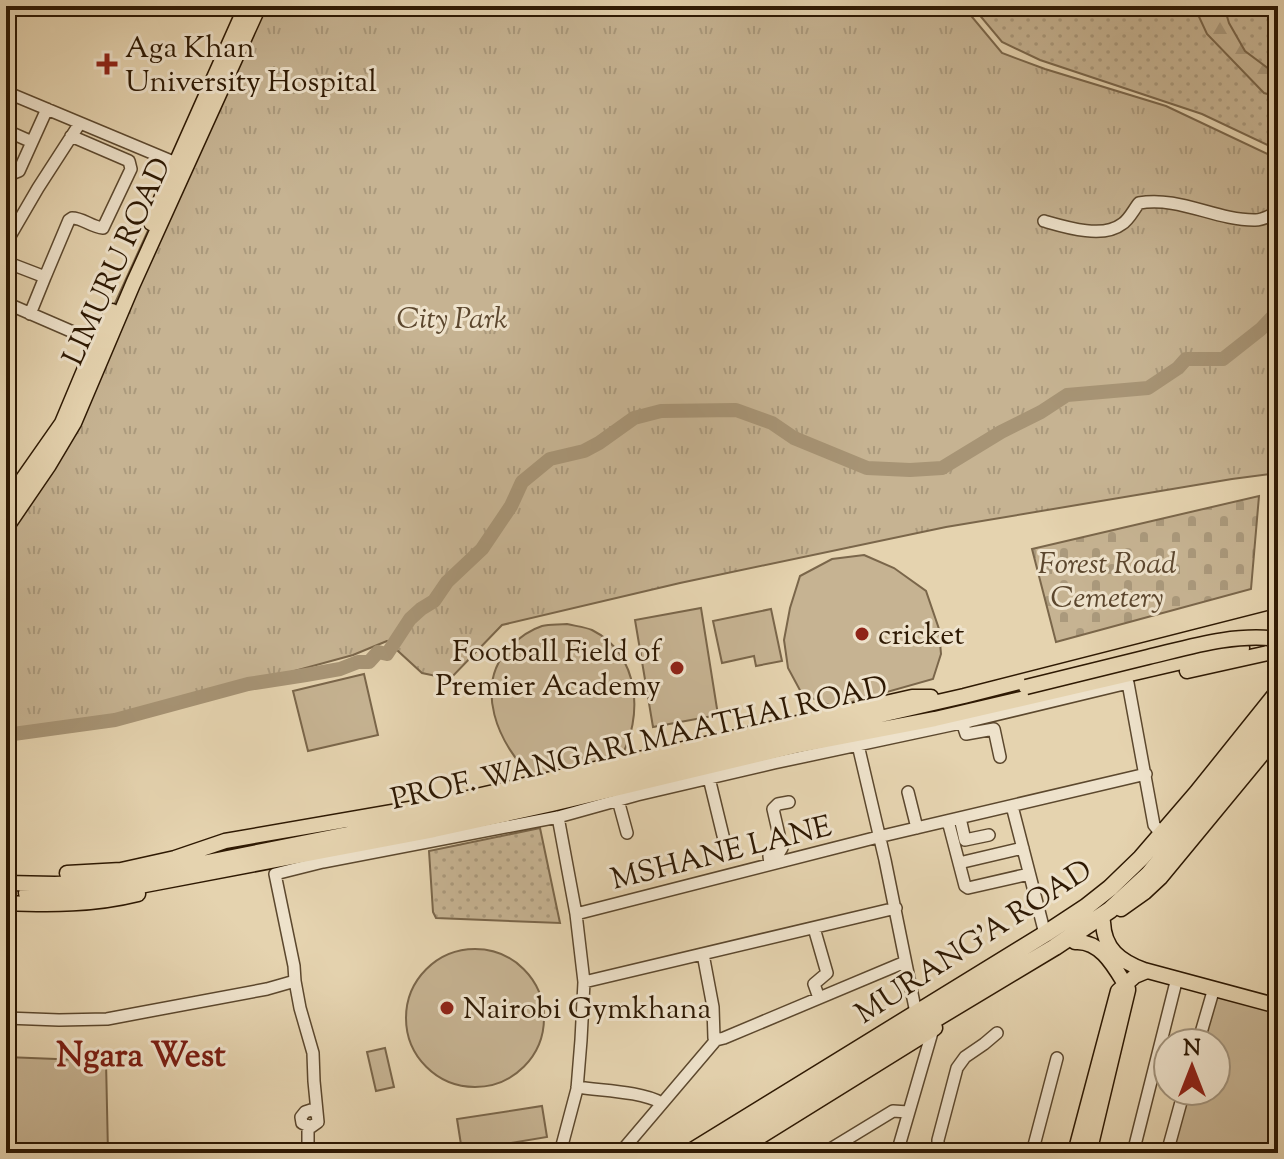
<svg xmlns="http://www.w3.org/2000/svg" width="1284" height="1159" viewBox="0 0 1284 1159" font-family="'Sorts Mill Goudy',serif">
<defs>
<pattern id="grass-dots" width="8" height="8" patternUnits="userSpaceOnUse" patternTransform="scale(2)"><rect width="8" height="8" fill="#c6b392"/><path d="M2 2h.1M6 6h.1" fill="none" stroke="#aa997c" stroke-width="1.8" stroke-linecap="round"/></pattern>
<pattern id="forest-firs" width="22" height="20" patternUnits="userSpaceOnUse" patternTransform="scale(2)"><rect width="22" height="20" fill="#c6b392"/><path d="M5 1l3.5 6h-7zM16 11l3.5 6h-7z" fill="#aa997c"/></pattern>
<pattern id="cemetery-stones" width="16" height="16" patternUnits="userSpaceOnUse" patternTransform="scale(2)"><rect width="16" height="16" fill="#c6b392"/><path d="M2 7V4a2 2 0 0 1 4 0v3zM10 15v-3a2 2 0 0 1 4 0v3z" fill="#aa997c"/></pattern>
<pattern id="park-tufts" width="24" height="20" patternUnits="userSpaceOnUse" patternTransform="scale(2)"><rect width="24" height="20" fill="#c6b392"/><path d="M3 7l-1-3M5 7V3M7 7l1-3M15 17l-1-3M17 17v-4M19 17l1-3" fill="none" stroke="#aa997c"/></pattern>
</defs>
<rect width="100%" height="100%" fill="#e5d3af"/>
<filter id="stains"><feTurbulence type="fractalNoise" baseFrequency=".0025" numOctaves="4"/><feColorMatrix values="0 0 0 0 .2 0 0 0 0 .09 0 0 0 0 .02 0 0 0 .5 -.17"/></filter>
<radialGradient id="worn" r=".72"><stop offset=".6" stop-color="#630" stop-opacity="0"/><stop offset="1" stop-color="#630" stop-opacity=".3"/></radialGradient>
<path fill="url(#grass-dots)" stroke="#7a664a" stroke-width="2" d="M972 6H1278V150L1202 114 1040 60 1002 42Z
M540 828 560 923 436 918 433 912 429 851Z"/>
<path fill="url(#forest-firs)" stroke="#7a664a" stroke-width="2" d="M1194 6H1224L1229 23 1245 51 1273 72 1278 73V97L1264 93 1207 34Z"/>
<path fill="url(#cemetery-stones)" stroke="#7a664a" stroke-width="2" d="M1259 496 1251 589 1056 642 1032 549Z"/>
<path fill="url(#park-tufts)" stroke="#7a664a" stroke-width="2" d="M250 6H963L1002 53 1045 69 1166 106 1278 159V473L1232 479 946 527 680 583 502 625 450 679 422 673 387 641 353 655 115 720 6 732V513L50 440 96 345Z"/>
<path fill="#c6b392" stroke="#7a664a" stroke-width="2" d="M864 555 894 568 926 591 939 629 941 654 933 679 834 707 802 694 788 668 784 640 790 608 800 576 832 559Z
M701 608 718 715 653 727 635 620Z
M771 609 782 661 756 666 754 656 722 663 713 621Z
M567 624C575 626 585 627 592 630 640 654 644 717 620 759L534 778C498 746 472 685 511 646 520 637 530 630 542 626 550 624 559 625 567 624Z
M364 674 378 735 308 751 293 691Z
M406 1018a69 69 0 1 1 138 0a69 69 0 1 1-138 0Z
M1214 988 1278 1006V1153H1167L1185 1091H1216V1043H1198Z
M385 1048 394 1087 376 1091 367 1052Z
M6 1057 106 1061 108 1153H6Z
M542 1106 547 1137 462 1151 457 1119Z"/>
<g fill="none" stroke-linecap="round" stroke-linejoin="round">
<path stroke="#a79475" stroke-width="14" d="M6 735 115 720 248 684 306 675 340 669 358 662H369L378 652 387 654 410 619 421 609 434 601 447 582 482 549 511 506 522 482 550 459 584 451 599 443 634 418 661 411 736 410 772 423 794 438 867 468 910 470 942 468 1001 432 1041 412 1067 395 1148 388 1178 368 1186 359H1223L1261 329 1278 311"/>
<g stroke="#5c482e" stroke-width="14">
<path id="minor" d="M6 92 176 163
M6 142 11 135 14 134 32 142
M6 171 14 173 19 171 47 109
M1044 221C1065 227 1103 239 1122 224 1129 220 1134 209 1139 203 1179 196 1215 220 1254 220 1262 221 1270 215 1278 212
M6 243 38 188 80 123
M6 262 45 277 30 314
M45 277 69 220 72 218C83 218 91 227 103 228L131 169 129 161 71 136
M6 303 96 342
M962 722 966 734 994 729 1000 757
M858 745 885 860 916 1013
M709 778 727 852
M908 792 917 828
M618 800 627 833
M1012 806 1045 934
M558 817 576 914 584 982 581 1040 577 1089 560 1153
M960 818 965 840 989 835
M948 821 965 886 968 888 1029 874
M959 863 1023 848
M770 864 769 856 779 853 782 848 773 809 778 804 789 802
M576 914 878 837 1146 774
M814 928 827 973 814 984 819 998
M703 954 713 1007 714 1038 716 1040 724 1038 905 962
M584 982 896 908
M6 1018 59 1020 107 1019 267 989 295 981
M1198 1043 1214 988
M577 1087C603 1091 640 1091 662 1103
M317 1113 311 1110 305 1112 301 1117 302 1123 311 1127 318 1122 314 1081 313 1053 300 1008 295 981 294 966 275 874 323 862 558 817 637 795 774 763 970 721 1128 683 1154 825 1162 835
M1090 1147 1114 1153
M308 1153V1127
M620 1153 716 1040
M824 1153 893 1111 908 1112
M897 1153 933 1029
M938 1153V1140L957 1068 965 1057 984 1044 997 1033
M1032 1153 1057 1058
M1133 1153 1177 978
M1167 1153 1184 1091"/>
</g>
<g stroke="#2e1903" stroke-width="17">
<path id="major" d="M151 223 176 163 246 6
M6 503 62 423 96 342 112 311
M6 528 49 465 74 423 133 284 259 6
M1187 671 1268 653 1272 649 1276 634 1268 626 1254 625
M67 873 121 870 175 858 225 841 450 802 912 697H931
M6 883 55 884 95 882 147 874 438 816 964 696 1278 616
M26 893 57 894 129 888 434 830 552 804 799 745 935 719 1242 648
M6 903C51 905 94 905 138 894
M1121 909 1145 892 1160 878 1278 735
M1103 922C1104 949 1120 961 1144 970L1278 1006
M1075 942C1102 940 1116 970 1128 989
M734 1153 935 1028
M1075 1153 1118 991 1135 976 1147 971
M1089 1153 1128 990"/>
</g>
<g stroke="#2e1903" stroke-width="19">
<path id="highway" d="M689 1153 1045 934 1086 907 1110 888 1141 858 1197 793 1278 692
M712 1153 1055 947 1110 910 1148 875 1278 717"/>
</g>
<use href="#minor" stroke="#eee2cb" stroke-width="11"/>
<use href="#major" stroke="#e5d3af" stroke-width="14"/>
<use href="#highway" stroke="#e5d3af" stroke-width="16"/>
<g stroke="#2e1903" stroke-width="17" stroke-linecap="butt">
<path id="major-bridge" d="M1026 687C1067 677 1108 667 1148 657 1190 647 1234 633 1278 639"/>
</g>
<use href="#major-bridge" stroke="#e5d3af" stroke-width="14"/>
</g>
<g fill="#8f2418" stroke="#eee2cb" stroke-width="3">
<path d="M103 52h8v8h8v8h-8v8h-8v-8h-8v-8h8z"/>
<circle cx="862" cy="634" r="8"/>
<circle cx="677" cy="668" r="8"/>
<circle cx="447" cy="1008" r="8"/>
</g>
<g text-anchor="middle" stroke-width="6" stroke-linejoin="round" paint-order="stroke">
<g font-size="30" fill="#2e1903" stroke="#eee2cb" text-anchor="start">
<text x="125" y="57">Aga Khan<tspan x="125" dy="34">University Hospital</tspan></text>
<text x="878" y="644">cricket</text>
<text x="661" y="661" text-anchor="end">Football Field of<tspan x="661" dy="34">Premier Academy</tspan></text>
<text x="463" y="1018">Nairobi Gymkhana</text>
</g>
<g font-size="30" fill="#2e1903" stroke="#eee2cb">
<text transform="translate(116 261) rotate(-66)" y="10">LIMURU ROAD</text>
<text transform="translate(639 742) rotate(-13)" y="10">PROF. WANGARI MAATHAI ROAD</text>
<text transform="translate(721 852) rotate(-14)" y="10">MSHANE LANE</text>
<text transform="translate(973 941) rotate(-33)" y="10">MURANG'A ROAD</text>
</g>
<g font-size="30" font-style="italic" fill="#5c472e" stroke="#eee2cb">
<text x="452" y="328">City Park</text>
<text x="1107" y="573">Forest Road<tspan x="1107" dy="34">Cemetery</tspan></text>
</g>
<g font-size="34" font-weight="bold" fill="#7a1f14" stroke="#eee2cb">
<text x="141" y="1066">Ngara West</text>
</g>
</g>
<rect width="1284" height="1159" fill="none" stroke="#e5d3af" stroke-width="32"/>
<rect x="8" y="8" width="1268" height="1143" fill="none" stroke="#2e1903" stroke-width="4"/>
<rect x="16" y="16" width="1252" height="1127" fill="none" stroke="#2e1903" stroke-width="2"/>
<g transform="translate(1192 1067)"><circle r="38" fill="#eee2cb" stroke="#a1927b" stroke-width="2"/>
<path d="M0-6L14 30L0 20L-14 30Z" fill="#8f2418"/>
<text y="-12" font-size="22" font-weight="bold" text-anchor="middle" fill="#2e1903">N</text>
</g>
<rect width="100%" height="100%" filter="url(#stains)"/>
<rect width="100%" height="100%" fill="url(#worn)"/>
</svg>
